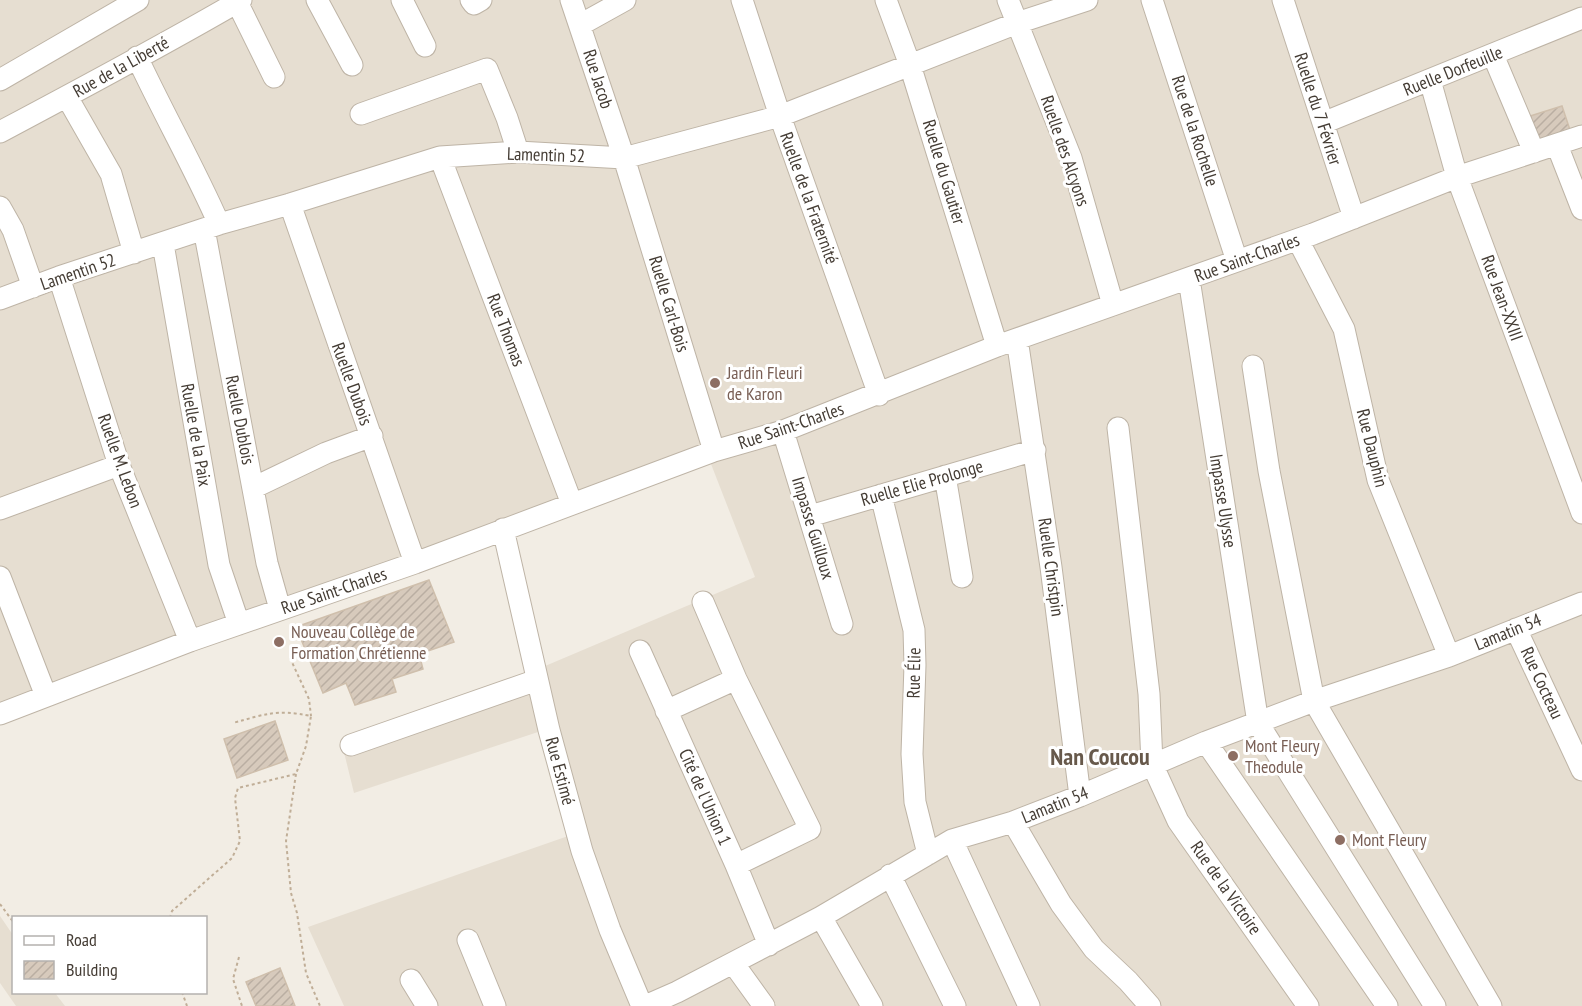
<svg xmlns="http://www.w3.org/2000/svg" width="1582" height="1006" viewBox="0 0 1582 1006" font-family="'PT Sans Narrow',sans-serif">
<defs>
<pattern id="building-hatch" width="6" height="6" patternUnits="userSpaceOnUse" patternTransform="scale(1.5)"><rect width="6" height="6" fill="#d7cabc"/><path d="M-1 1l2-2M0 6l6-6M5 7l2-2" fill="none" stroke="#baaea2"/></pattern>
</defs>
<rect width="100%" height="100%" fill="#f2ede4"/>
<path fill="#e6ded1" d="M0 0H1582V1006H344L308 927 571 835 544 730 354 793 341 740 531 672 755 577 704 446 0 706Z
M0 916 13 935 14 992 55 993 65 1006H16L0 983Z"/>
<path fill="url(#building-hatch)" stroke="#cfbfac" stroke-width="1.5" d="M1562 106 1572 136 1536 147 1527 117Z
M429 580 454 642 419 654 423 669 392 679 396 692 355 705 346 683 323 693 296 627Z
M275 721 288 760 237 778 224 739Z
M280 968 295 1006H256L246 982Z"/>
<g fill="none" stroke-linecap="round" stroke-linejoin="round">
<g stroke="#beb4a6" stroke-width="23">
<path id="minor" d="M317 0 352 65
M402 0 425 46
M471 0 474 4 481 0
M571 0 624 158 714 451
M742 0 780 116 879 395
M886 0 910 65 997 346
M1008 0 1071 158 1113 305
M1152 0 1237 261
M1283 0 1354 218
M237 2 274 77
M580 25 625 0
M1493 55 1534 152
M137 57C163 113 194 167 219 224
M0 80 138 0
M1430 80 1457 177 1582 513
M67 97 111 174 134 253
M361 114 487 69 507 118 518 152
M1323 123 1582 18
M0 132C81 89 162 46 241 0
M1557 145 1582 209
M440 157 572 504
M290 204 415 563
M0 207 13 230 33 287
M204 229 267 563 280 609
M1298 240 1344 329 1378 480 1449 656
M163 244 219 565 239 624
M59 277 119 465 190 641
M1189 279 1258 723 1435 1006
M0 299 59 277 219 224 290 204 440 157 518 152 624 158 780 116 1017 23 1087 0
M1017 339 1051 567 1080 796
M1253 366 1269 471 1314 701 1491 1006
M1118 428 1149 694 1152 764 1178 821 1308 1006
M783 431 842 624
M945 476 962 577
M253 488 326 453 372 436
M881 495 914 630 915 665 912 754 915 802 928 854
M0 509 119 465
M810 516 1035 450
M503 529 549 730 582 851 610 930 642 1006
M0 577 46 696
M703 602 736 679 810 829 736 865
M1516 629 1582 770
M640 651 736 865 769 945
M666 711 736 679
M0 714 190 641 415 563 714 451 783 431 997 346 1313 234 1457 177 1582 136
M1206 742 1387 1006
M351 745 537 680
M1013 822 1061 904 1094 949 1128 981 1150 1006
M952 840 1029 1006
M890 875 955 1006
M821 917 872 1006
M468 940 495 1006
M733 963 764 1006
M411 980 427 1006
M645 1006 677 992 821 917 952 840 1013 822 1080 796 1206 742 1314 701 1449 656 1582 603"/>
</g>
<path stroke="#c0ae97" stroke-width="2" stroke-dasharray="3 3" stroke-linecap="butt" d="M290 658 309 699 311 716
M296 774 286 841 291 893 297 913 306 973 320 1006
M0 904 14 923
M170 918 172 911 232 858 240 841 235 798 238 788 296 774 306 746 311 716C276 709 266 714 233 723
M239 957 233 979 242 1006
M64 992V993
M182 992 187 1006"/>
<use href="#minor" stroke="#fff" stroke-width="21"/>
</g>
<g fill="#8d6e63" stroke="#fff" stroke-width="2">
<circle cx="715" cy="383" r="6"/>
<circle cx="279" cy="642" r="6"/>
<circle cx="1233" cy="756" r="6"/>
<circle cx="1340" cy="840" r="6"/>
</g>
<g text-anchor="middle" stroke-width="6" stroke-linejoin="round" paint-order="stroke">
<g font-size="18" fill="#443c34" stroke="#fff">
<text transform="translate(121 67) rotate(-29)" y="6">Rue de la Liberté</text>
<text transform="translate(1453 71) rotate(-22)" y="6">Ruelle Dorfeuille</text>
<text transform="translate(598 79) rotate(72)" y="6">Rue Jacob</text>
<text transform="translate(1318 109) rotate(72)" y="6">Ruelle du 7 Février</text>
<text transform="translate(1195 131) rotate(72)" y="6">Rue de la Rochelle</text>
<text transform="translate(1065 151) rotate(71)" y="6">Ruelle des Alcyons</text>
<text transform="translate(546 155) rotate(2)" y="6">Lamentin 52</text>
<text transform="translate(944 172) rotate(73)" y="6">Ruelle du Gautier</text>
<text transform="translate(809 198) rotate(70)" y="6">Ruelle de la Fraternité</text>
<text transform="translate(1247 258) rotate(-20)" y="6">Rue Saint-Charles</text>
<text transform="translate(78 272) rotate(-19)" y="6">Lamentin 52</text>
<text transform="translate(1502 298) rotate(70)" y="6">Rue Jean-XXIII</text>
<text transform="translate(669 304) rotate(73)" y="6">Ruelle Carl-Bois</text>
<text transform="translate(506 330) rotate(69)" y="6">Rue Thomas</text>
<text transform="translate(352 384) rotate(70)" y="6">Ruelle Dubois</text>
<text transform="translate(240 420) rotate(79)" y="6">Ruelle Dublois</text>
<text transform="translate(791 426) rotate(-19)" y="6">Rue Saint-Charles</text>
<text transform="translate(196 435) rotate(80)" y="6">Ruelle de la Paix</text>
<text transform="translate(1372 448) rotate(76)" y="6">Rue Dauphin</text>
<text transform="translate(120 461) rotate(70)" y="6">Ruelle M. Lebon</text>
<text transform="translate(922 483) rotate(-16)" y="6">Ruelle Elie Prolonge</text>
<text transform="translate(1223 501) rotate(81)" y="6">Impasse Ulysse</text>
<text transform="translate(813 528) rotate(73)" y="6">Impasse Guilloux</text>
<text transform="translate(1051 567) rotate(82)" y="6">Ruelle Christpin</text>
<text transform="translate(334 591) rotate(-19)" y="6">Rue Saint-Charles</text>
<text transform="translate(1508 632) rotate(-22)" y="6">Lamatin 54</text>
<text transform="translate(914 673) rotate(-89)" y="6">Rue Élie</text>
<text transform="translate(1542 683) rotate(65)" y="6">Rue Cocteau</text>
<text transform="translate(560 771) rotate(75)" y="6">Rue Estimé</text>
<text transform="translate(705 797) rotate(66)" y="6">Cité de l'Union 1</text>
<text transform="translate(1055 805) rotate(-22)" y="6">Lamatin 54</text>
<text transform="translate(1226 888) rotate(55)" y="6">Rue de la Victoire</text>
</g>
<g font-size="18" fill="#785e54" stroke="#fff" text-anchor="start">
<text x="727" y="379">Jardin Fleuri<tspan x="727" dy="21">de Karon</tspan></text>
<text x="291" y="638">Nouveau Collège de<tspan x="291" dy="21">Formation Chrétienne</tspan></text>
<text x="1245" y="752">Mont Fleury<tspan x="1245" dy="21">Theodule</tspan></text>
<text x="1352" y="846">Mont Fleury</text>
</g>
<g font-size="24" font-weight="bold" fill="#67594b" stroke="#fff">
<text x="1100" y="765">Nan Coucou</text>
</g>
</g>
<rect x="12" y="916" width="195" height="78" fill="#ffffff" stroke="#b4b1ae" stroke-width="1.5"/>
<rect x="24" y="936" width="30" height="9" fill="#ffffff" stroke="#b4b1ae" stroke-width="1.5"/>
<text x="66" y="946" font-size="18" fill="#443c34">Road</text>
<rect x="24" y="961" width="30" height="18" fill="url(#building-hatch)" stroke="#b4b1ae" stroke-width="1.5"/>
<text x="66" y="976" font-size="18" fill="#443c34">Building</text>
</svg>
